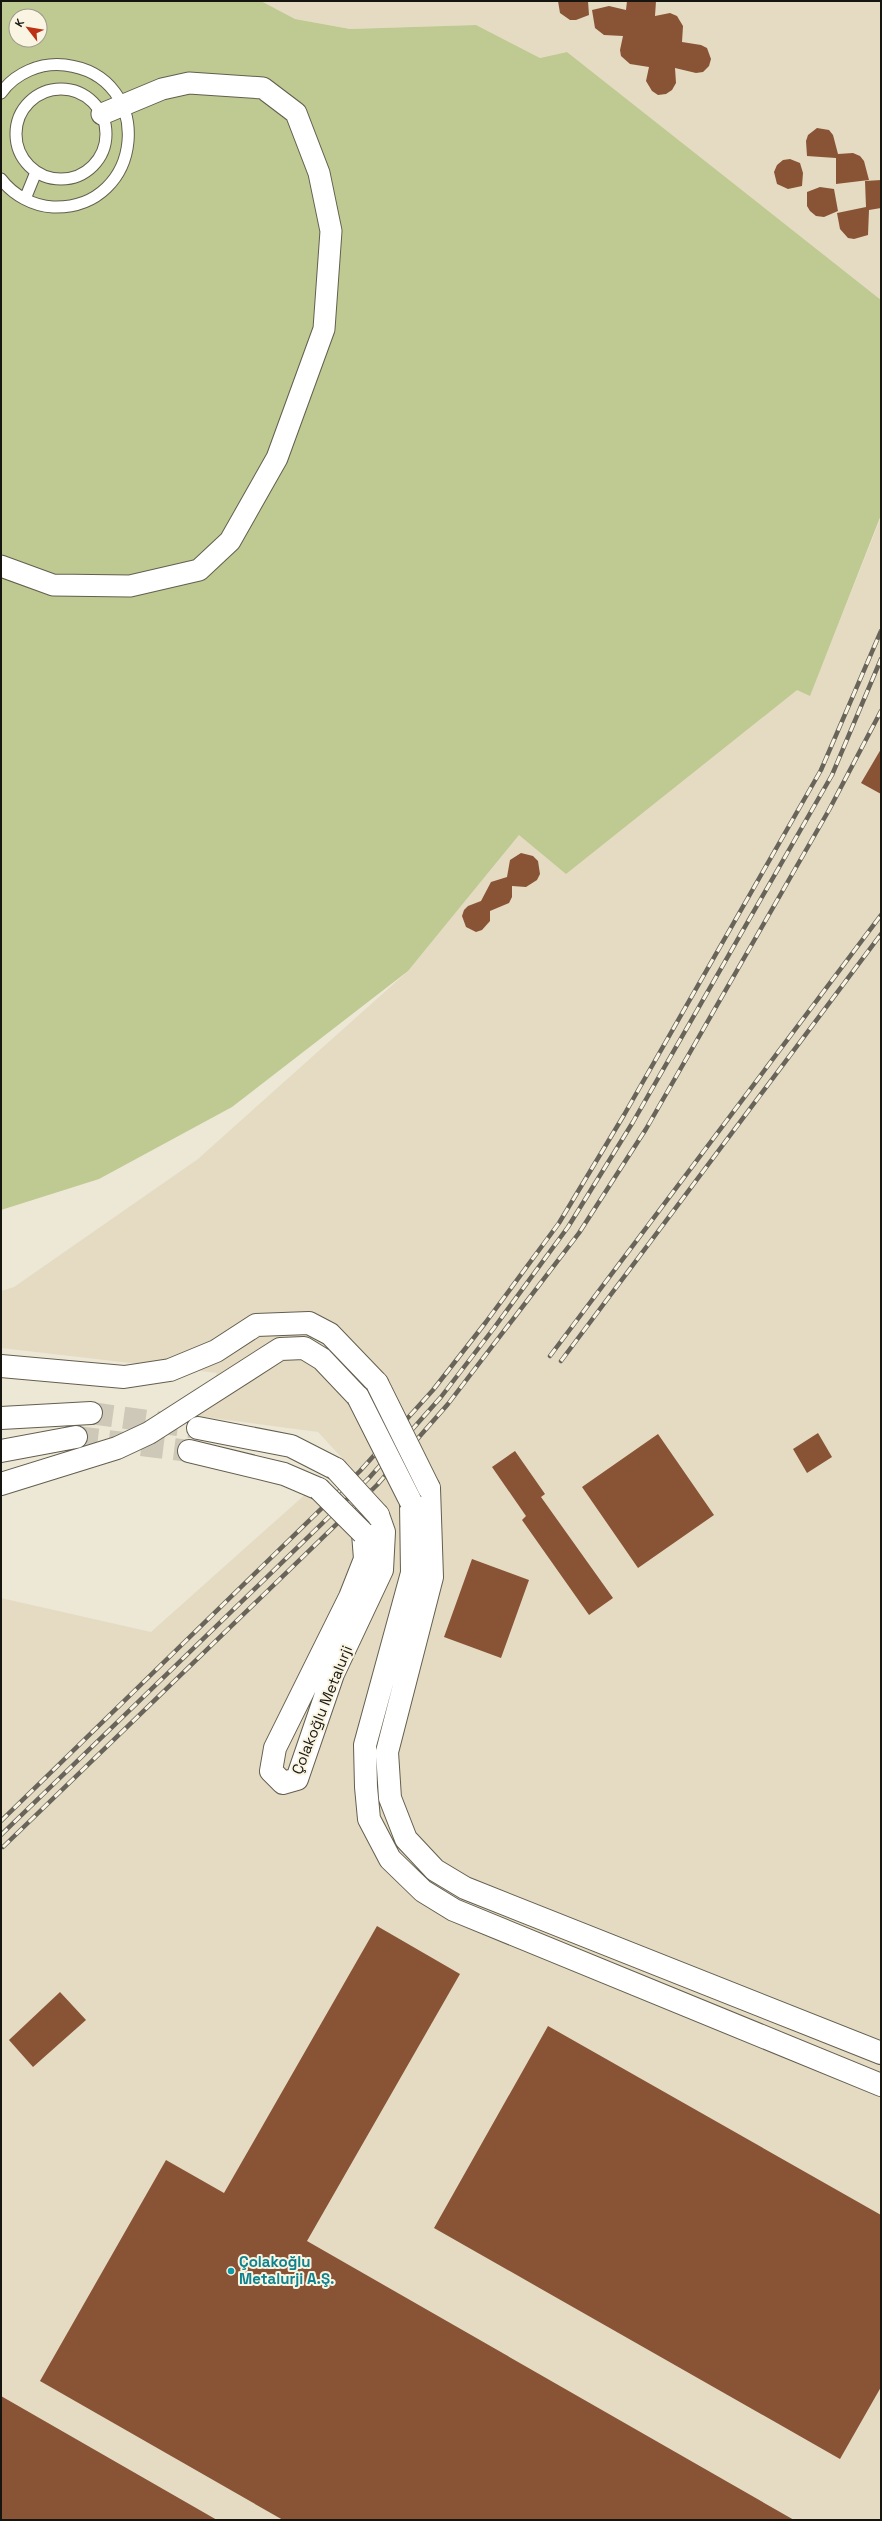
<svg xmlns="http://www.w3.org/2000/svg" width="882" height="2521" viewBox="0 0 882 2521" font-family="'Space Grotesk',sans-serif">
<rect width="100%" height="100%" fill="#ede7d5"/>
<path fill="#e4dbc2" d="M261 1H881V300L567 52 540 58 476 25 350 29 295 19Z
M881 517V2520H1V1598L151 1632 309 1491 348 1531 379 1498 318 1432 197 1416 217 1373 1 1348V1291L14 1287 198 1159 408 971 519 835 797 689 810 695Z"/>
<path fill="#beca91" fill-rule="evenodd" d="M1 1H261L295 19 350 29 476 25 540 58 567 52 881 300V515L810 696 797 690 566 874 519 835 408 971 232 1107 99 1179 1 1210ZM16 16H40V40H16Z"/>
<path fill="#895335" d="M558 1H588L589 15 576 20H570L560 13Z
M627 1H656L655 16 670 13 677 16 683 26 682 42 701 45 707 48 711 59 709 66 703 72 696 73 675 68 676 83 672 90 666 94 658 95 652 91 646 81 649 67 630 64 621 56 620 50 623 36 604 35 595 28 592 10 609 6 626 10Z
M817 128 829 130 833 135 838 154 853 153 860 156 864 161 869 180 836 184V158L807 156 806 141 808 135Z
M790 159 800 163 803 173 802 186 788 189 777 184 774 172 777 165 783 160Z
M881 180V208L869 210 868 235 854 239 848 238 840 229 837 213 866 207 865 181Z
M820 187 834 189 838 211 824 217 816 216 810 211 807 206V192Z
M881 749V794L861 783Z
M521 853 533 856 538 861 540 874 537 880 526 887 512 886V897L509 903 490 911V921L482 930 476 932 466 927 462 916 464 910 468 906 481 901 491 882 507 877 510 860Z
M818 1433 832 1457 807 1473 793 1449Z
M658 1434 714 1515 638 1568 582 1487Z
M515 1451 545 1494 541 1497 613 1598 589 1615 522 1520 526 1516 492 1467Z
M472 1559 529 1580 501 1658 444 1637Z
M377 1926 460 1974 307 2241 794 2520H283L40 2381 166 2160 224 2193Z
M60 1992 86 2020 33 2067 9 2040Z
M548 2026 881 2215V2387L840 2459 434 2228Z
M1 2396 217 2520H1Z"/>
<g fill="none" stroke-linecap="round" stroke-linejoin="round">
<path stroke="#cdc8b7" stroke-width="22" stroke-dasharray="22 11" stroke-linecap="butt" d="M91 1413 198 1428
M76 1437 189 1451"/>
<g stroke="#635e4e" stroke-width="13">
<path id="service" d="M16 134a45 45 0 1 1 90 0a45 45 0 1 1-90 0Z
M1 93C15 73 41 62 65 65 157 76 145 210 53 207 33 206 13 195 1 179
M25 199 36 172"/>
</g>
<g stroke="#635e4e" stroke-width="23">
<path id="minor" d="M1 566 53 585 130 586 199 570 230 541 277 458 324 329 331 231 319 173 296 113 263 88 189 83 162 89 102 114"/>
</g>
<g stroke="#635e4e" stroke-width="24">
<path id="secondary" d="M1 1366 124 1377 170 1370 216 1351 256 1325 309 1323 330 1334 377 1383
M1 1418 91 1413
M198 1428 291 1446 336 1469
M1 1451 76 1437
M189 1451 284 1474 319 1489
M1 1484 117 1448 149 1433 280 1349 304 1348 322 1359 358 1397
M429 1488 432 1577 387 1752 390 1798 406 1839 435 1870 465 1888 881 2053
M411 1502 412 1573 365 1745 366 1787 369 1819 390 1859 423 1891 454 1910 881 2085
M363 1533 365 1559 350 1597 275 1748 271 1771 283 1783 297 1779 333 1674 382 1570 384 1532 378 1515"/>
</g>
<use href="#service" stroke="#fff" stroke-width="11"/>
<use href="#minor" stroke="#fff" stroke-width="21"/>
<use href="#secondary" stroke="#fff" stroke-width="22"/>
<g stroke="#68645a" stroke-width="4.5">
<path id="rail" d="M550 1356 881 915
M561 1361 881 934
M1 1821 360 1471 433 1390 486 1322 559 1223 624 1115 821 770 881 631
M1 1835 369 1478 441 1397 494 1328 568 1227 633 1122 832 775 881 659
M3 1847 377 1485 448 1404 579 1233 646 1129 829 810 881 711"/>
</g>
<use href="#rail" stroke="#faf4e2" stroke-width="3" stroke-dasharray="9" stroke-linecap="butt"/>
<g stroke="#635e4e" stroke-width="24" stroke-linecap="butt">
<path id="secondary-bridge" d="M377 1383 429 1488
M358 1397 411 1502
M336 1469 378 1515
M319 1489 363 1533"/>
</g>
<use href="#secondary-bridge" stroke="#fff" stroke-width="22"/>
</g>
<circle fill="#0f9aa8" stroke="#faf4e2" stroke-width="1.5" cx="231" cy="2271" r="4"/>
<g text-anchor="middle" stroke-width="4" stroke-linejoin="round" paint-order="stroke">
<g font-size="15" fill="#17150f" stroke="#faf4e2">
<text transform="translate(322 1710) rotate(-68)" y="5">Çolakoğlu Metalurji</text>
</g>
<g font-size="15" font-weight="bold" fill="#0d838f" stroke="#faf4e2" text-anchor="start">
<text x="239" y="2267">Çolakoğlu<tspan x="239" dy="17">Metalurji A.Ş.</tspan></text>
</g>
</g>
<rect width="882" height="2521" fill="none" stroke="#17150f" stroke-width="4"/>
<g transform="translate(28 28) rotate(301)"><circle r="19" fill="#faf4e2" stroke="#9f9b8e"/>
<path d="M0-3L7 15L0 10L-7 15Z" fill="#bc3115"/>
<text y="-6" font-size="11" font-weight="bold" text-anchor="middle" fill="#17150f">K</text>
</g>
</svg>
